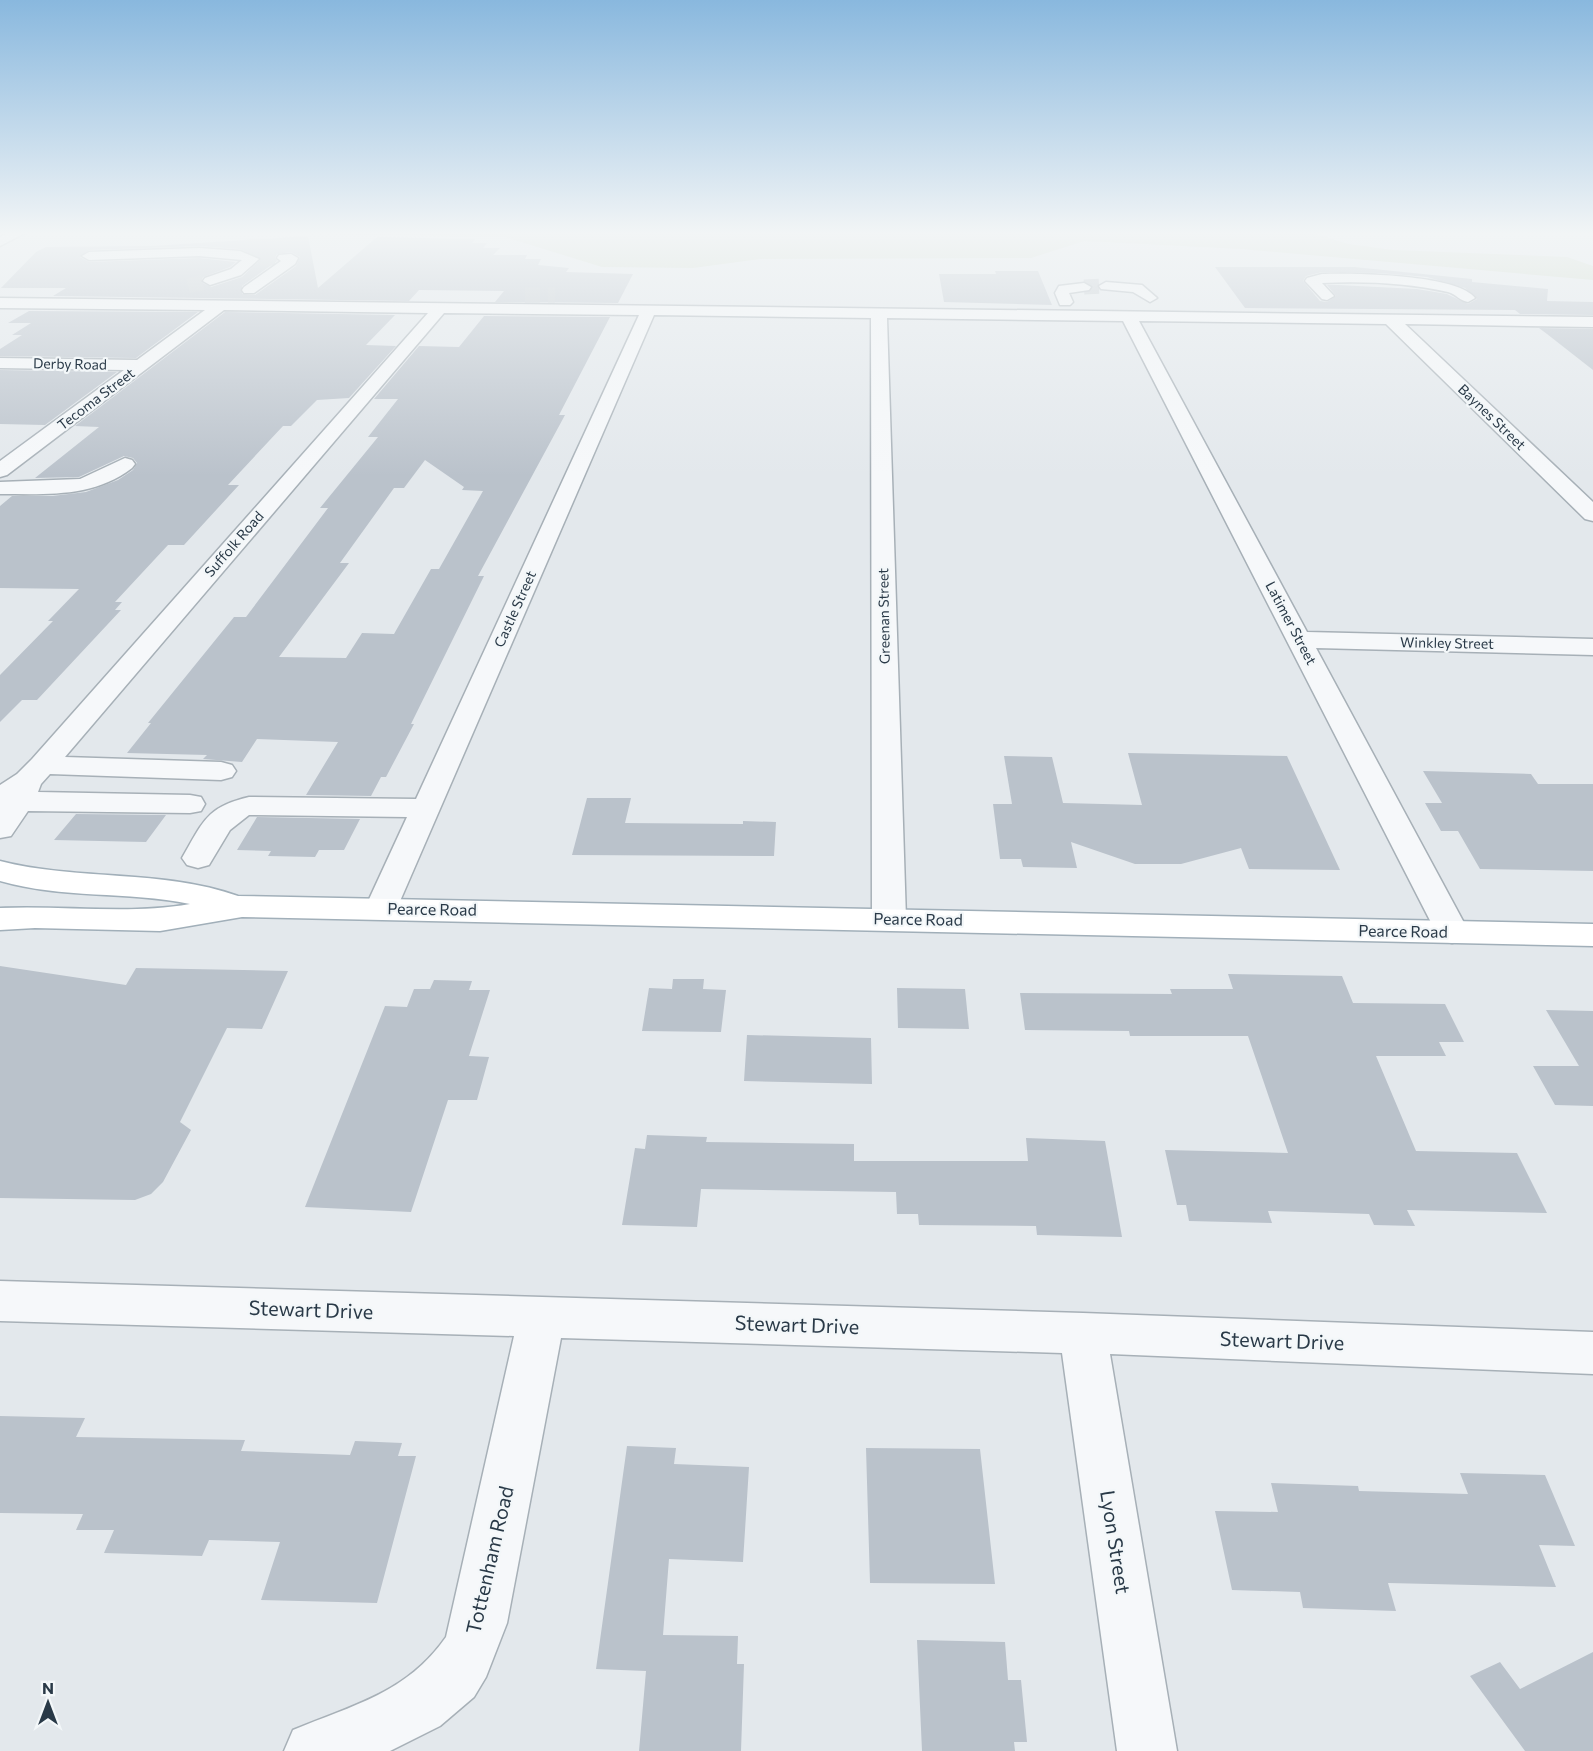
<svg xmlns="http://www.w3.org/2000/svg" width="1593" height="1751" viewBox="0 0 1593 1751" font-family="Commissioner,sans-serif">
<rect width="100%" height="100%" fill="#e3e8ec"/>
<path fill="#ccd7c4" d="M113 231H1307L1348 244 1393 250 1567 257 1593 266V280L1241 249 1084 241 1031 258 760 259 693 268 602 267 505 237Z"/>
<path fill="#bac2cb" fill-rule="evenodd" d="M308 236 318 288 377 237 475 239 472 243H487L483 248H500L493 255H527L525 259H541L538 265 569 268 566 272 633 274 618 303 495 302 504 291 419 290 409 301 53 296 66 288H1L36 252 46 247 152 246ZM199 246 240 249 261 259 242 277 211 287 201 282 203 277 230 267 236 262 199 258 89 262 80 257 89 250ZM291 252 300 257 296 266 255 295 242 294V286L277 261 275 258 277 254Z
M1215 267H1354L1472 279V282L1548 289 1547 301 1593 302V315L1520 314 1515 310 1245 308ZM1322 272 1379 273 1427 277 1465 288 1477 299 1468 304 1447 294 1417 289 1338 285H1327L1336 296 1327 302 1320 301 1303 281 1306 276Z
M995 271H1038L1052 305 944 302 939 274H996Z
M29 311 198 312 136 358 0 356V349L22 335H12L31 323H8Z
M225 312 395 315 366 345 396 346 349 398 317 400 291 426H283L228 485H239L184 545H168L115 602H122L115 610H121L37 700H22L0 722V675L53 621H48L79 589 0 588V506L12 496H52L86 492 118 480 133 470 137 463 133 458 124 456 79 477 35 478 99 427 75 426Z
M484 316 610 317 559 415H565L478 576H484L411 724H414L386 777H381L371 796 306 795 338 742 257 739 242 762 203 759 207 755 127 753 151 723H148L234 617H246L328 508H320L378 437H368L398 399H374L419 346 459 347ZM425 460 464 487 462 490 483 491 439 569H431L394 634 362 633 346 658 279 657 349 563H340L394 488H404Z
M1539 328 1593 329V370L1547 334Z
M0 370 117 372 45 425 0 424Z
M1128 753 1287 756 1340 870 1249 869 1241 848 1181 864H1135L1071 842 1077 868 1023 867 1021 859H1000L993 804H1012L1004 756 1052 757 1063 803 1142 805Z
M1423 771 1531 774 1538 784H1593V871L1480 869 1458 831H1441L1425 803H1442Z
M587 798H631L625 823 743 824V821L776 822 774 856 572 855Z
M76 814 166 815 146 842 54 840Z
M257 817 360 819 344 850H319L315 857 268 856 271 851 237 850Z
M0 966 126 985 136 968 288 971 262 1029 227 1028 180 1122 191 1130 163 1182 151 1194 135 1200 0 1198Z
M1228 974 1342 976 1353 1003 1445 1004 1464 1042H1439L1446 1056H1376L1416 1151 1517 1153 1547 1213 1407 1210 1415 1226 1374 1225 1369 1214 1268 1211 1272 1223 1189 1221 1186 1205H1177L1165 1150 1288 1153 1248 1036H1130L1129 1031 1025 1030 1020 993 1172 994 1170 989H1233Z
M673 979H704L703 989 726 990 721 1032 642 1031 649 988 672 989Z
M434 980 472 981 469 990H490L469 1056 489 1057 477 1100H448L411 1212 305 1207 385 1006 407 1007 414 989H430Z
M897 988 965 989 969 1029 898 1028Z
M1546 1010 1593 1011V1106L1555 1105 1533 1066H1579Z
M747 1035 871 1038 872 1084 744 1081Z
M647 1135 707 1137 706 1142 854 1144V1161H1028L1026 1138 1105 1141 1122 1237 1037 1235 1036 1226 919 1225 918 1214H897L896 1192 701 1189 697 1227 622 1225 635 1148 645 1149Z
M0 1416 85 1418 76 1437 245 1440 241 1451 350 1455 355 1441 402 1443 398 1456H416L377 1603 261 1600 280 1542 209 1540 202 1556 104 1553 114 1530H76L83 1514 0 1513Z
M627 1446 676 1448 674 1464 749 1467 743 1562 669 1559 663 1635 738 1636 737 1664H744L741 1751H639L646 1671 596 1669Z
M866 1448 980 1449 995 1584 870 1583Z
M1460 1473 1545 1475 1575 1546 1539 1545 1556 1587 1388 1583 1396 1611 1303 1608 1300 1592 1232 1590 1215 1511 1278 1512 1271 1483 1358 1486 1359 1491 1468 1494Z
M917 1640 1005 1642 1008 1680H1021L1027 1742H1014L1015 1751H922Z
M1593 1652V1751H1525L1470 1676 1500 1662 1520 1689Z"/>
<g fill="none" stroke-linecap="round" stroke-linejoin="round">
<path stroke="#bec5cb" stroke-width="15" stroke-dasharray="15 8" stroke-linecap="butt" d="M260 258H284
M188 286 210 281
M1084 287 1106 286
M525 295H555"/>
<g stroke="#a7b0b7" stroke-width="3">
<path id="minor" d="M12 231H29L0 246V237Z
M199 248 240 251 259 259 241 275 210 285 203 281 205 278 231 269 242 260 199 256 89 260 82 256 89 252Z
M291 254 298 258 295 264 254 293H244L242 290 244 287 281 261 277 258 279 255Z
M1322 274C1352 273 1457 274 1475 298L1468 302C1460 301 1456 294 1448 292 1408 283 1363 281 1322 283L1334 296 1327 300 1322 299 1305 281 1307 278Z
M1106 282 1142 285 1157 298 1150 302 1133 292 1101 289 1099 286Z
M1084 283 1091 287 1089 290 1069 293 1073 302 1070 305H1060L1055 293 1059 286Z
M0 298 1593 317V327L1405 324 1593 502V521L1585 519 1386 324 1139 321 1307 632 1593 639V655L1316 648 1469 932 1464 940 1452 943 1440 940 1123 321 887 318 906 919 901 927 889 930 877 927 872 919 871 318 654 315 394 915 382 919 370 915 365 908 407 817 249 815 230 830 209 865 198 868 187 865 182 858C203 822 206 807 249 797L416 799 639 315 444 313 65 757 221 762 232 765 236 771 232 777 221 780 50 774 41 784 38 792 190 795 201 797 205 804 201 811 190 813 28 811 11 836 0 838V785L17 774 32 759 428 313 224 310 7 475 0 477V461L124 370 0 368V358L137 360 205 310 0 308Z
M125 458 132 460 135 464 132 468C93 498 47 494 0 494V482L80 479Z
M0 1281 1083 1313 1593 1332V1374L1110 1354 1177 1751H1117L1062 1353 561 1338 507 1623 486 1677 474 1697 440 1726 390 1751H284L293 1730C353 1705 407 1693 446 1637L514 1336 0 1321Z"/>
</g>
<g stroke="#a1afb9" stroke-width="3">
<path id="major" d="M0 861C78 881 162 869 238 896L1593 924V946L242 917 160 931 35 928 0 930V908C63 905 128 915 190 904 127 891 62 899 0 881Z"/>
</g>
<use href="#minor" fill="#f6f8fa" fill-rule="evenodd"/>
<use href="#major" fill="#fff" fill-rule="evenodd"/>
</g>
<linearGradient id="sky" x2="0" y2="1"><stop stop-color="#89b8de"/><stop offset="0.49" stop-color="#f2f5f6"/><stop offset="1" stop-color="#f2f5f6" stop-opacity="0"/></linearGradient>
<rect width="1593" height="476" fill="url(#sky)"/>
<g text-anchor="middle" stroke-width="4.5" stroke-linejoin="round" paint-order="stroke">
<g font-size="14" fill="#293947" stroke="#f3f7f9">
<text transform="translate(70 364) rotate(1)" y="5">Derby Road</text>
<text transform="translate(96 399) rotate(-37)" y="5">Tecoma Street</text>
<text transform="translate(1492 417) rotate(44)" y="5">Baynes Street</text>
<text transform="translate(234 544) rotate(-49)" y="5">Suffolk Road</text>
<text transform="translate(515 609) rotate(-66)" y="5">Castle Street</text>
<text transform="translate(884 616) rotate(-91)" y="5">Greenan Street</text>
<text transform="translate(1291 623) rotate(62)" y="5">Latimer Street</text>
<text transform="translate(1447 643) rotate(1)" y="5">Winkley Street</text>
</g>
<g font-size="16" fill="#293947" stroke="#f3f7f9">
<text transform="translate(432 909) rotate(1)" y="6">Pearce Road</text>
<text transform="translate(918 919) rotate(1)" y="6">Pearce Road</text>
<text transform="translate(1403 931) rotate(1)" y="6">Pearce Road</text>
</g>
<g font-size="20" fill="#293947" stroke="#f3f7f9">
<text transform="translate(311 1310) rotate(2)" y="7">Stewart Drive</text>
<text transform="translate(797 1325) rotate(2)" y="7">Stewart Drive</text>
<text transform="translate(1282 1341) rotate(2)" y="7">Stewart Drive</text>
<text transform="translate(1115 1542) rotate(81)" y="7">Lyon Street</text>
<text transform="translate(490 1560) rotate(-77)" y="7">Tottenham Road</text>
</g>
</g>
<g transform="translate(48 1703)" stroke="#f3f7f9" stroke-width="4.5" paint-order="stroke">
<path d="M0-4.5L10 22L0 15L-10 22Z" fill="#293947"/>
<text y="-9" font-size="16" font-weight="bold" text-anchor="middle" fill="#293947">N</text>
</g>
</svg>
